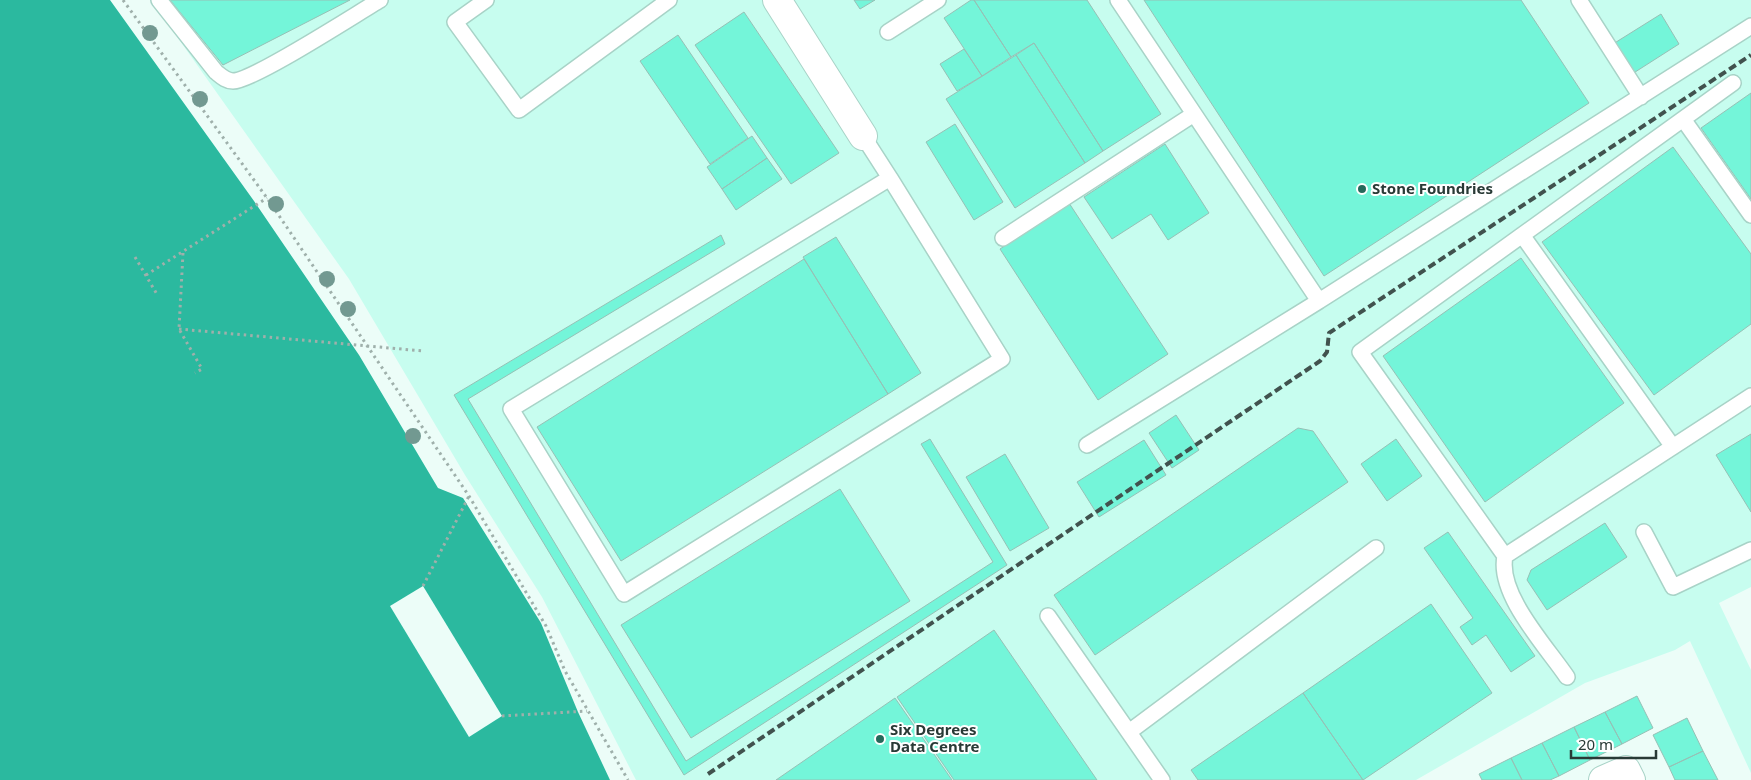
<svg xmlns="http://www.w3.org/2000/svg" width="1751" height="780" viewBox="0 0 1751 780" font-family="'Noto Sans',sans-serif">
<rect width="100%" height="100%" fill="#ecfdf8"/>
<path fill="#c7fdef" d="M151 0H1751V587L1719 603 1751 670V773L1690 641 1675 650 1585 683 1416 780H636L542 597 465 475 349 279Z"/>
<path fill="#2bb99f" d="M0 0H110L254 201 359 355 438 488 463 498 541 623 578 712 610 780H0Z"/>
<path fill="#ecfdf8" d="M423 586 502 716 469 737 390 606Z"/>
<path fill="#74f5d9" stroke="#96c0b5" d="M170 0H350L223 65Z
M854 0H875L860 9Z
M971 0H974L1011 57 982 76 944 18Z
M974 0H1087L1161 114 1103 151 1034 43 1011 57Z
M1144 0H1521L1589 103 1324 276Z
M744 12 839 153 791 184 695 45Z
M1661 14 1679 44 1632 74 1613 44Z
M678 35 748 138 710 164 640 61Z
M1034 43 1103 151 1085 163 1016 55Z
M964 49 982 76 957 91 940 64Z
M1016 55 1085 163 1015 208 946 99Z
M1751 93V199L1701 128Z
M955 124 1003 202 974 220 926 142Z
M752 136 767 158 722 189 707 167Z
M1165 144 1209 213 1168 240 1151 214 1112 239 1084 197Z
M1673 147 1751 254V324L1654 395 1542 242Z
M767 158 782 179 736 210 722 189Z
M1069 203 1168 354 1098 400 1000 249Z
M721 235 725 244 468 399 686 761 993 562 921 444 930 439 1007 565 684 775 454 395Z
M836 237 921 373 888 394 803 257Z
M1521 258 1624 403 1485 502 1383 356Z
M804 259 888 394 621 561 537 427Z
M1176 415 1199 450 1172 468 1149 433Z
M1298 428 1313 431 1348 482 1095 655 1054 595Z
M1751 434V512L1716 455Z
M1396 439 1422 476 1387 501 1361 464Z
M1144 440 1166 475 1099 517 1077 482Z
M1005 454 1049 528 1010 551 966 477Z
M840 489 910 601 691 738 621 625Z
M1605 523 1627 557 1547 610 1527 580 1531 570Z
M1448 532 1535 656 1511 672 1486 635 1472 645 1460 627 1473 618 1424 548Z
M1431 604 1492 693 1363 780 1303 693Z
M994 630 1097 780H954L897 697Z
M1303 693 1363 780H1198L1191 770Z
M1637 696 1653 728 1622 744 1605 712Z
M895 698 952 780H776Z
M1605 712 1622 744 1590 760 1574 727Z
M1687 718 1703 751 1669 767 1653 735Z
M1574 727 1590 760 1559 776 1542 743Z
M1542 743 1559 776 1550 780H1522L1511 758Z
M1703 751 1718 780H1675L1669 767Z
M1511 758 1522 780H1482L1479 774Z"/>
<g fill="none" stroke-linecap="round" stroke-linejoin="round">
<g stroke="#a8d3c7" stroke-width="18">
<path id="lane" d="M159 0 216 72C221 76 226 81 233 81 253 81 356 14 380 0
M486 0 455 22 519 110 669 0
M1118 0 1319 301 1751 26
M1579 0 1641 97
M888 32 938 0
M1733 83 1360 352 1505 556 1751 396
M1683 119 1751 215
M863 136 890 178 511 409 624 594 1002 359 890 178
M1522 235 1673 447
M1003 238 1194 114
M1087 445 1319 301
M1644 532 1673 587 1751 550
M1505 556C1497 594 1546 646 1567 677
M1048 616 1162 780
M1129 732 1376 548"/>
</g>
<g stroke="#a8d3c7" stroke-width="30">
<path id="street" d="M777 0 863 136
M1603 780 1626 770 1631 780"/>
</g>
<path stroke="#9fb0ab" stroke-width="3" stroke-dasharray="2.5 4" stroke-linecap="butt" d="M123 0 267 198 469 496 546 626 565 671 628 780
M183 253 179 329 202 369 195 373
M135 257 158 296
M146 275 267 198
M179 329 423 351
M423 586 469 496
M502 716 587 711"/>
<use href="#lane" stroke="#fff" stroke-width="15"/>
<use href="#street" stroke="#fff" stroke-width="28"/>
<path stroke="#41524e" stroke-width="4" stroke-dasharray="8 4" stroke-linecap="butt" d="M708 774 1320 361 1327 352 1329 333 1751 55"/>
</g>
<g fill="#729991">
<circle cx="150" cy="33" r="8"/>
<circle cx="200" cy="99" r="8"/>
<circle cx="276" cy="204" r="8"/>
<circle cx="327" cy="279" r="8"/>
<circle cx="348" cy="309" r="8"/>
<circle cx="413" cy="436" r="8"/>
</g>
<g fill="#25695b" stroke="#fff" stroke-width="2">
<circle cx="1362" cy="189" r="5"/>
<circle cx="880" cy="739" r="5"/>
</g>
<g text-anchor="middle" stroke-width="4" stroke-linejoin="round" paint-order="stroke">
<g font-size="15" font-weight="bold" fill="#293a36" stroke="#fff" text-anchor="start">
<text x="1372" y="194">Stone Foundries</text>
<text x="890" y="735">Six Degrees<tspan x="890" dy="17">Data Centre</tspan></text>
</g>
</g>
<path d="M1571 750v8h85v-8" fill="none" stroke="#293a36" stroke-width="2.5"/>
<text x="1578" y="750" font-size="15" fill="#293a36" stroke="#ffffff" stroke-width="4" paint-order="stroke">20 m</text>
</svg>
